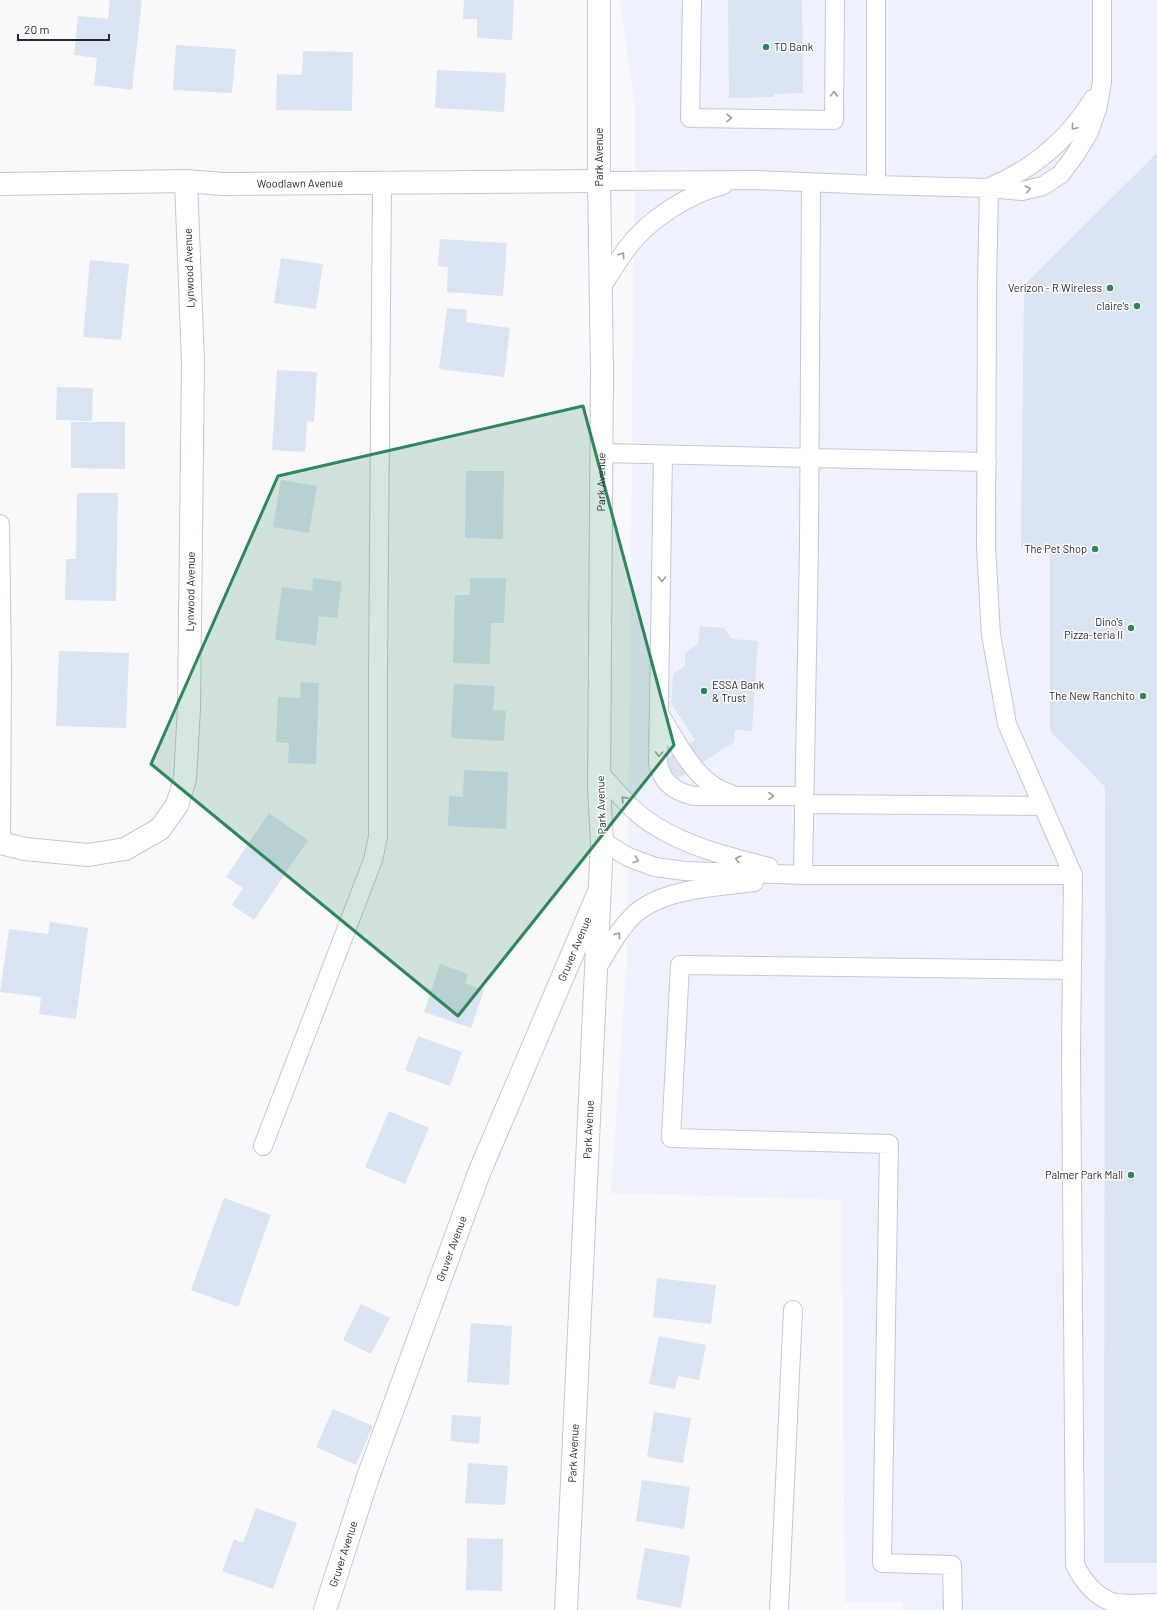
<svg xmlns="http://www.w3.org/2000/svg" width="1157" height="1610" viewBox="0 0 1157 1610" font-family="Barlow,sans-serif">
<rect width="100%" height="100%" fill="#f9f9fc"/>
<path fill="#f0f1ff" d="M620 0H1157V1610H903V1602H845L841 1200 611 1193 627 957 635 108Z"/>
<path fill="#dae3f1" d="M110 0H142L132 90 94 85 97 58 74 55 78 16 108 19Z
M464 0H514L512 40 477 38V19H463Z
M728 0H802L803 93 774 94V97L729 98Z
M176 45 236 49 232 93 173 90Z
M303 51 353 52 352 111 276 110 277 74 302 75Z
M437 70 506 73 504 112 435 108Z
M1157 153V1563H1104L1105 787 1050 731V550L1021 548 1024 285Z
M440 239 507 243 503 296 447 292 448 267 438 266Z
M281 258 323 264 316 309 274 303Z
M90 260 129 264 121 340 83 337Z
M447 308 467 310 466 322 510 328 504 377 439 369Z
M277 370 317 372 314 422 307 421 305 452 272 450Z
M57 387 93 388 92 421 56 420Z
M71 422H125V469L71 468Z
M466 471H504L503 539 465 538Z
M281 480 317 486 309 533 273 527Z
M77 493H118L116 601 65 600 66 559H76Z
M313 578 342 582 337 618 319 616 316 645 275 640 282 587 312 591Z
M470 578H506L504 623H491L490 664 453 663 455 595H470Z
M700 626 724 628 732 639 758 641 752 731 735 730 734 742 676 780 664 761 695 740 671 703 673 674 685 666V653L698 644Z
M59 651 129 653 126 728 56 726Z
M301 682 319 683 316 764 288 763 289 743 276 742 278 697 300 698Z
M454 684 495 686 493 710 506 711 504 741 451 738Z
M464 770 508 772 506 829 448 826 449 796 463 797Z
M269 813 308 840 254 920 232 905 243 888 226 877Z
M50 922 88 928 76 1019 39 1014 41 997 0 992 9 929 48 934Z
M440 964 468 974 465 983 484 990 471 1028 424 1012Z
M418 1036 462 1052 450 1086 405 1070Z
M389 1111 429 1128 405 1184 365 1167Z
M224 1198 271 1215 238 1307 191 1290Z
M657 1278 716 1285 711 1324 653 1317Z
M361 1304 390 1318 371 1354 343 1340Z
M471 1323 512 1326 509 1385 467 1382Z
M659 1336 706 1345 699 1380 678 1376 675 1389 649 1384Z
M333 1409 373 1426 356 1465 316 1447Z
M654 1412 691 1418 683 1463 647 1457Z
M452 1415 481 1417 479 1444 450 1441Z
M468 1463 508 1466 505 1505 465 1503Z
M642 1480 690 1487 684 1529 636 1521Z
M256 1508 297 1523 273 1589 222 1571 234 1539 243 1543Z
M467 1538 503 1539 502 1591 466 1590Z
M645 1548 690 1556 681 1608 636 1599Z"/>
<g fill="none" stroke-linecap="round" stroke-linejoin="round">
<g stroke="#c5c5d5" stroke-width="20">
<path id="lane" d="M692 0 690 118 834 120 835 0
M876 0V185
M599 181 755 180 876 185 989 188 1022 191 1043 186 1061 174 1075 155 1089 132 1097 109 1102 82V0
M990 187C1035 168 1068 140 1093 99
M989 188 987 286 986 547 991 635 1007 724 1073 875 1071 1053 1075 1565C1083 1581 1097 1599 1116 1603 1128 1605 1144 1603 1157 1603
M601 288C610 274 618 260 628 247 649 219 689 194 723 185
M602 453 987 462
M663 455 658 763C662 783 675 792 694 796H803
M0 524 2 669 1 843
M660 715C677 742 697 786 731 794
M599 772C617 792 634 814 657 827 691 848 730 857 769 867
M804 804 1043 806
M602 841 628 857 655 867 685 871 803 875H1073
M803 875 809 544 811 182
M597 968C608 950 620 927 636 913 665 888 718 887 754 882
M263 1146 373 860 378 837V673L382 183
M779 1610 793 1310
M953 1610 952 1565 882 1563 889 1144 671 1138 680 965 1072 970"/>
</g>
<g stroke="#c5c5d5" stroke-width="24">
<g id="street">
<path id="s1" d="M0 184 186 181 222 184 599 181"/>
<path id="s2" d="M0 843 25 849 88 855 125 849 160 829 177 805 185 779 189 708 193 362 186 181"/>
<path id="s3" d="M325 1610 368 1477 479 1173 598 894"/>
</g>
</g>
<g stroke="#c5c5d5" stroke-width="24">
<g id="secondary">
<path id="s4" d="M566 1610 602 841 599 790 602 370 599 181V0"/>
</g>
</g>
<use href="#lane" stroke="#fff" stroke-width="18"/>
<use href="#street" stroke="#fff" stroke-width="22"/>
<use href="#secondary" stroke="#fff" stroke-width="22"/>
</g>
<defs><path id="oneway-chevron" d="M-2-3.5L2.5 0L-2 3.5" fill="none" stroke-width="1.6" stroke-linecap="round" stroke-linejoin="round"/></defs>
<g stroke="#9d9da0">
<use href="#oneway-chevron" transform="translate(834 94) rotate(-89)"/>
<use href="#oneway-chevron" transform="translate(729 118) rotate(1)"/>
<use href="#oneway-chevron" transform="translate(1074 127) rotate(130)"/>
<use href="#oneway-chevron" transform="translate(1028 189) rotate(-13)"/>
<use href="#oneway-chevron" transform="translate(622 255) rotate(-56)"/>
<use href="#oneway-chevron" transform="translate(662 579) rotate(91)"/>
<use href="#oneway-chevron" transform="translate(659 754) rotate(92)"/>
<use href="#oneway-chevron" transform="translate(771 796)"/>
<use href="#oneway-chevron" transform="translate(624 799) rotate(-132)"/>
<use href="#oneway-chevron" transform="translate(738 859) rotate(-166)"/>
<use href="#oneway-chevron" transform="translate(636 860) rotate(20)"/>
<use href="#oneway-chevron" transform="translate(618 935) rotate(-53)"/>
</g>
<path fill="#2f865b" fill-opacity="0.2" stroke="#2f865b" stroke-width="3" stroke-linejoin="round" d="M583 406 674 745 458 1016 151 764 278 476Z"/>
<g fill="#2f865b" stroke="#fff" stroke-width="1.5">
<circle cx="766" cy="47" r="4"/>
<circle cx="1110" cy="288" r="4"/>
<circle cx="1137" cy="306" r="4"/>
<circle cx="1095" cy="549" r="4"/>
<circle cx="1131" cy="628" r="4"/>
<circle cx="704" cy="691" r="4"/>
<circle cx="1143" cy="696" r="4"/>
<circle cx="1131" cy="1175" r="4"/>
</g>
<g text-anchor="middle" stroke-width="3" stroke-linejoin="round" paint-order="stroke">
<g font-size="11" fill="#26262c" stroke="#fff" text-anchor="end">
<text x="774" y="51" text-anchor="start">TD Bank</text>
<text x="1102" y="292">Verizon - R Wireless</text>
<text x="1129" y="310">claire's</text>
<text x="1087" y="553">The Pet Shop</text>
<text x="1123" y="626">Dino's<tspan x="1123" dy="13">Pizza-teria II</tspan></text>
<text x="712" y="689" text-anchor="start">ESSA Bank<tspan x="712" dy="13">&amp; Trust</tspan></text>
<text x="1135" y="700">The New Ranchito</text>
<text x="1123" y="1179">Palmer Park Mall</text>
</g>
<g font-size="11" fill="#26262c" stroke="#fff">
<text transform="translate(599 157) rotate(-90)" y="4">Park Avenue</text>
<text dy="4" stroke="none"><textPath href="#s1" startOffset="300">Woodlawn Avenue</textPath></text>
<text transform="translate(189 268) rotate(-92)" y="4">Lynwood Avenue</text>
<text dy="4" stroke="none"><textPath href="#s4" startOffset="1129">Park Avenue</textPath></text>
<text dy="4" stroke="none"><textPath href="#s2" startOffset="411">Lynwood Avenue</textPath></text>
<text transform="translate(601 805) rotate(-92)" y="4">Park Avenue</text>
<text dy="4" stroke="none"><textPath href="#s3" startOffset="707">Gruver Avenue</textPath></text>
<text dy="4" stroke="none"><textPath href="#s4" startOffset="481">Park Avenue</textPath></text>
<text dy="4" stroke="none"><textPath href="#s3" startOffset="383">Gruver Avenue</textPath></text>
<text dy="4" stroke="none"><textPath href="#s4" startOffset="157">Park Avenue</textPath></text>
<text dy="4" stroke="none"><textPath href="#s3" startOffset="59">Gruver Avenue</textPath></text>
</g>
</g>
<path d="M18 34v6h91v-6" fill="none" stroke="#26262c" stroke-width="2"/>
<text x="24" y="34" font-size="12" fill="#26262c" stroke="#ffffff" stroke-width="3" paint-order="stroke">20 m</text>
</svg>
